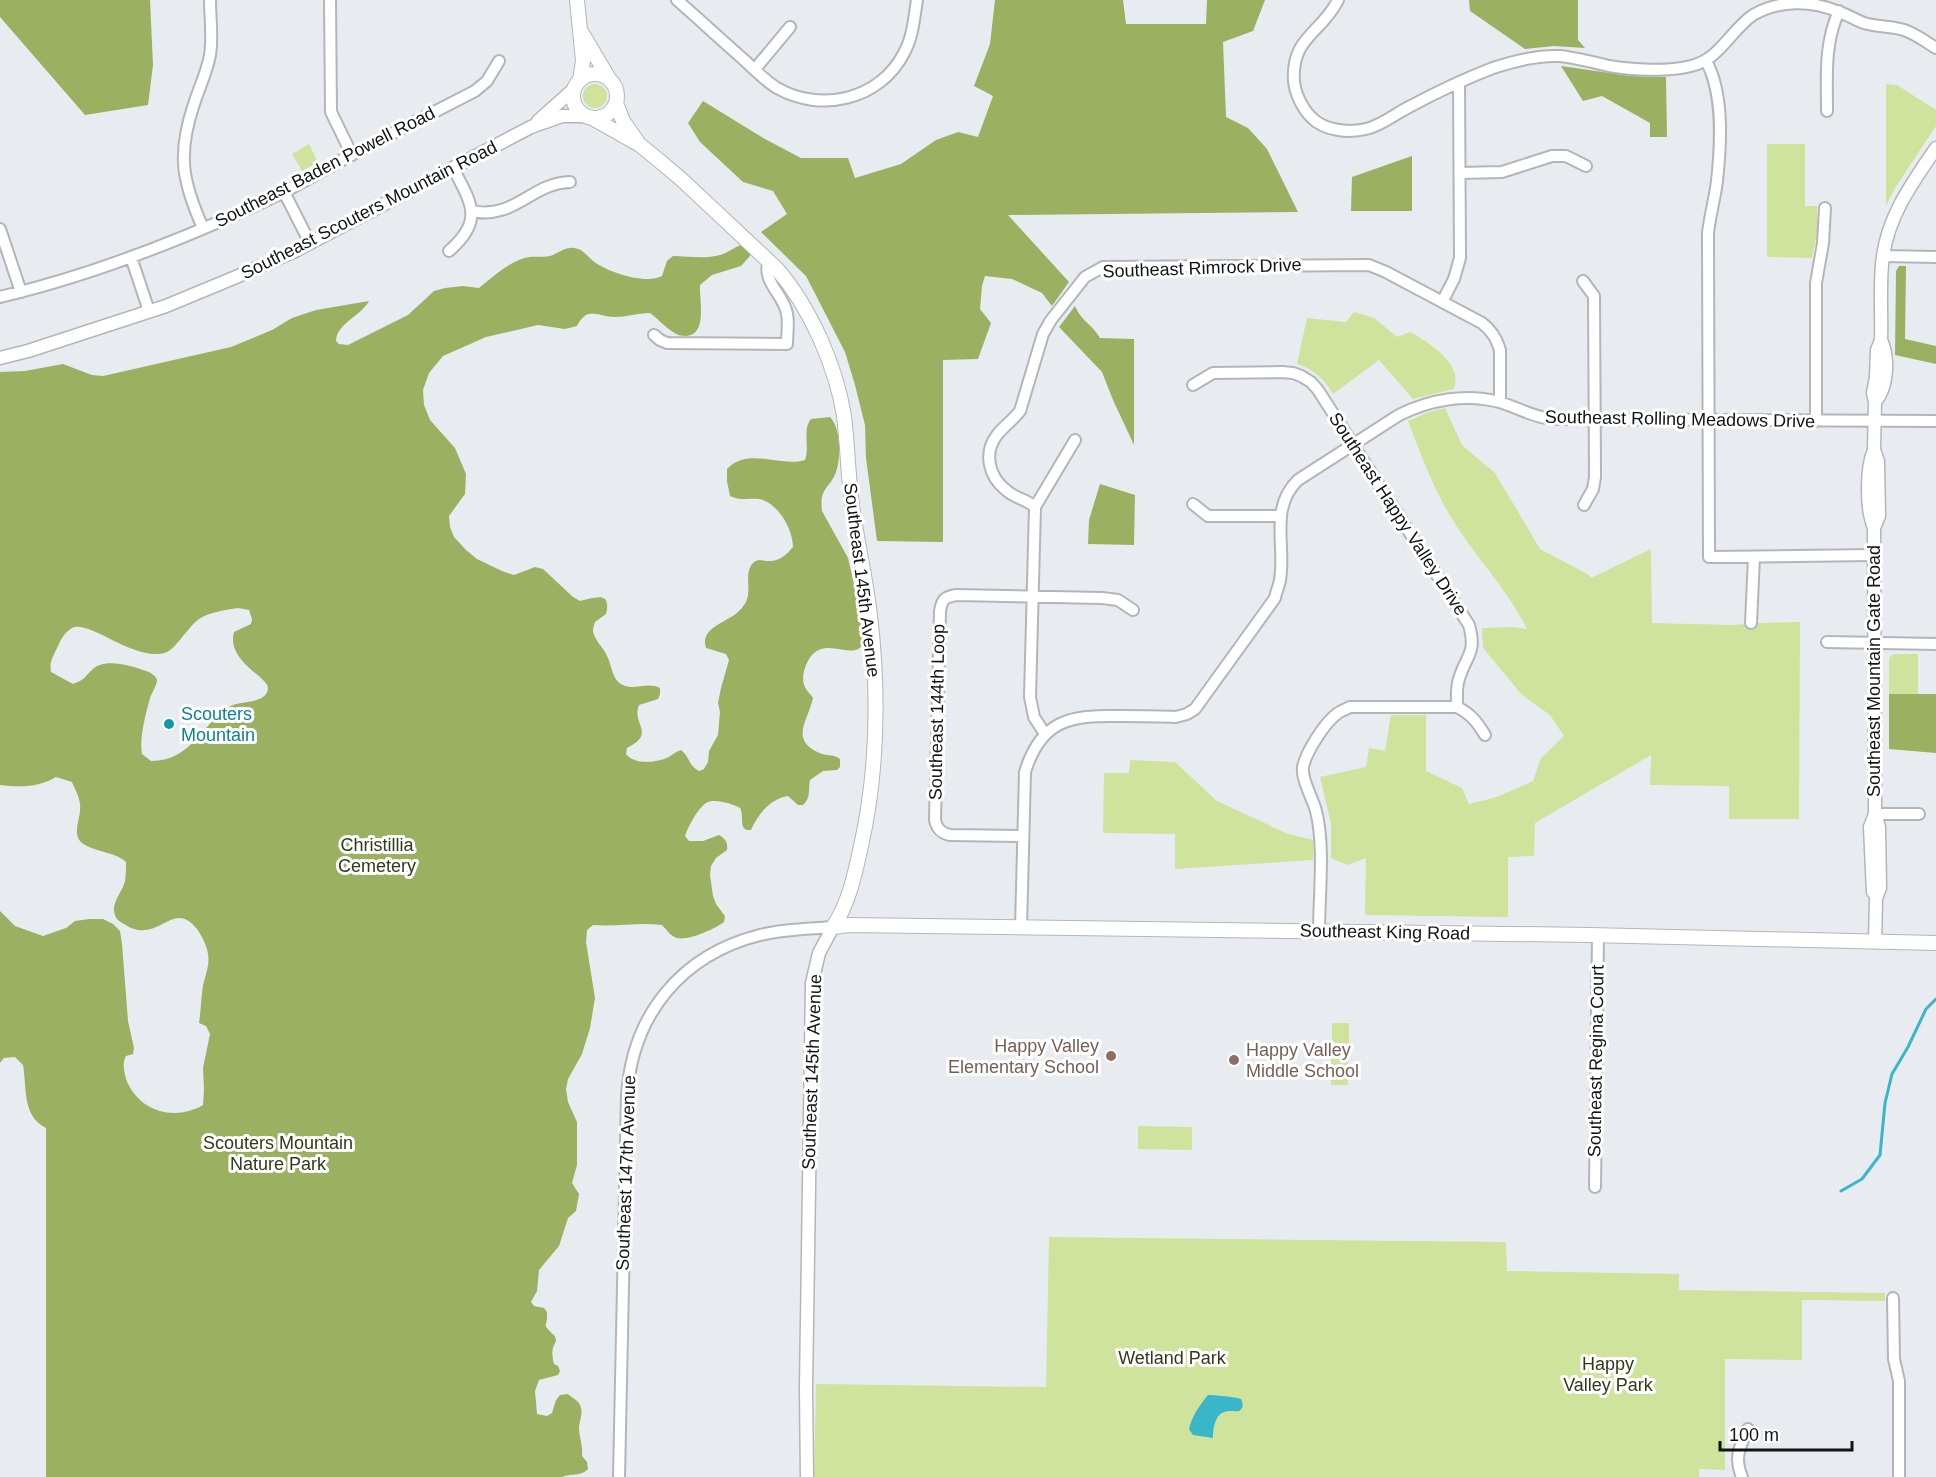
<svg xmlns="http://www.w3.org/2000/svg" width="1936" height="1477" viewBox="0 0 1936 1477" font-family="Helvetica,sans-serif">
<rect width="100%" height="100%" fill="#e8ecf0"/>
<path fill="#cfe39d" d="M1886 84 1897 85 1936 110V126L1895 188 1886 206Z
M583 96a12 12 0 1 1 24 0a12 12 0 1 1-24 0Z
M309 144 318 162 302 171 292 154Z
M1767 144H1805V206H1817V233L1812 258 1767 257Z
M1354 312 1374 318 1397 337 1410 332C1424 339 1451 357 1455 374 1456 379 1455 385 1454 389L1413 399 1379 360 1333 394C1324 379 1314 369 1297 364L1307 318 1346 322Z
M1445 408 1462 445 1495 473 1540 549 1589 575 1591 578 1651 549 1652 623 1732 625 1759 623 1800 622 1799 819H1729V786L1650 785 1651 755 1535 823 1534 856 1508 857V917L1365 915 1366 858 1347 865 1331 858V824L1320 777 1366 767 1369 748 1385 751 1391 715H1426V771L1462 788 1469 804 1497 797 1533 781 1541 758 1564 736 1550 715 1522 695 1483 648 1482 628 1512 627 1527 629C1508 590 1477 559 1454 522 1434 491 1421 455 1408 421L1429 412Z
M1893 654H1918V694H1889V658Z
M1130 760 1175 762 1217 801 1288 834 1314 840 1313 860 1175 869V834L1103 833 1104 773H1129Z
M1332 1023H1349V1052L1332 1051Z
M1331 1057H1348V1085H1331Z
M1138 1126 1192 1127V1150L1138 1149Z
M1049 1237 1506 1242 1507 1271 1679 1274V1290L1885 1293V1301L1802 1300V1360L1725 1359V1470L1699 1469V1477H814L816 1384 1046 1387Z"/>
<path fill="#9bb060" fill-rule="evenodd" d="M0 0H150L153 65 148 105 85 115 0 17Z
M995 0H1123L1126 24H1206L1207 0H1265L1253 31 1223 42 1226 117 1248 128 1267 149 1298 212 1008 215 1069 282 1052 306 1042 293 1012 279 985 276 982 286 980 309 991 323 978 359 943 360V542L877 541 866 458 865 425 855 385 845 352 806 276 761 232 787 214 773 191 743 182 700 142 688 123 703 101 765 139 801 158H848L855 178 901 164 936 140 958 132 978 137 993 96 974 86 990 44Z
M1469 0H1578V40L1585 48 1554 46 1525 49 1470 11Z
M1561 66 1631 76 1666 77 1667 137H1650V123L1602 96 1583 101Z
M1412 156V211H1351L1352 177Z
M746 244 750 249V256L741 266 712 275 700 285C699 299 708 335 686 336 681 336 677 335 673 332 665 327 658 319 650 313 638 313 626 317 615 317 597 317 588 305 577 326L565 329 538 325 486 337 443 356 429 373 423 390 424 405 430 420 455 448 466 474 465 494 449 516 450 527 454 537 466 550 477 559 502 571 514 575 535 567 543 569 573 597 580 601C594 598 612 590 606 614L595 622C594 625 593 628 593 631 594 640 604 648 607 656 612 665 612 681 623 685 635 691 647 681 660 688V694L658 699 639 705C631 724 657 733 627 748L626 754C634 764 652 763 664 759 671 757 674 752 681 750 690 757 688 765 699 771L704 769 708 762 709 751 718 735 720 712 718 703 721 688 729 660 726 654 706 648C699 627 729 622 739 611 742 608 746 603 747 599 751 588 744 573 753 563 759 557 763 562 770 561 780 561 787 554 793 547 793 530 778 502 759 499 749 498 740 501 730 496L727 481V469C748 446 780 468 805 460 810 447 802 430 811 419L830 417C841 428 841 458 836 472 830 489 819 487 822 511L848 558 858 601 863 644C852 664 819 628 805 668 803 674 802 681 805 687 807 692 811 694 813 698 808 721 788 741 822 754 829 756 834 754 840 759V767L837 770 823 771 810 780C808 790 811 798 803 805H798L788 796C770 799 758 814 751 830 737 831 745 816 740 808 732 804 715 798 706 803 698 808 688 827 685 836L689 841H703L719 835C726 839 728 843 727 850L716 858 711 866 710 875 713 896 716 904 725 916 724 922C715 929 688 941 677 938 670 936 667 930 662 925 639 922 617 927 593 925L587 930 586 942 595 998 590 1028 582 1054 568 1079 566 1089 568 1102 577 1122V1165L572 1183 579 1194 576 1211 568 1218 559 1246 539 1270 537 1291 531 1302 534 1306 544 1308 547 1312C548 1329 540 1322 555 1336L556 1341C551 1349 552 1356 554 1364L558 1366 560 1371 558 1375 539 1380 535 1391 537 1414 547 1416 552 1413 556 1400 560 1395 568 1394C571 1397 577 1400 579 1403 584 1411 580 1419 579 1427 579 1437 583 1445 582 1456L587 1462 588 1469C581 1477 571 1473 562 1477H46V1128C22 1116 27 1088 23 1065L15 1057 4 1058 0 1063V911L15 926 43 936 66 928 75 921 89 919H103L113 924 120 931 122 944 128 1021 134 1048 133 1054 126 1056C122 1063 124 1071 126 1079 138 1111 174 1122 203 1105L204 1090 203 1068 210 1034 206 1026 199 1023C201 1010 201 998 203 986 205 976 210 965 208 954 207 946 202 936 197 929 172 897 158 947 124 924 120 922 116 919 115 915 110 904 123 891 125 881 126 875 126 868 126 862 117 853 98 852 87 846 68 837 82 820 80 804 79 796 75 789 72 782L56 777C38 788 20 787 0 785V372L25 371 63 364 92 375 103 376 231 347 272 330 292 318 316 310 369 301C360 317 337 323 336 341L339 344 348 345 408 315 434 291 445 288 463 286 479 288C493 277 512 259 530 257 537 256 545 258 553 255 560 252 566 247 574 248 583 249 587 256 593 261 607 272 646 285 662 276L667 261 673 256C689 256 707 260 723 254 731 251 737 245 746 244ZM238 608 249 610 252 619 251 624 234 632C226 661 268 677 268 688 267 705 239 700 229 707 200 726 191 761 151 761L142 754C139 738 146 713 150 698 152 692 157 685 157 680 156 676 153 675 151 673 135 667 107 657 93 669 84 677 86 679 73 684L51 672C49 661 54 655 58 646 61 639 65 632 72 628 89 619 137 664 167 652 176 648 189 626 199 619 210 612 225 610 238 608Z
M1899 266H1906L1905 339 1936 346V364L1895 355 1896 271Z
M1075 306C1082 322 1092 324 1100 338L1134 339V445L1113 400 1102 372 1059 327Z
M1100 484 1135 495 1134 545 1088 544 1089 520Z
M1889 694H1936V753L1889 749Z"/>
<path fill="#3ab6c9" d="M1208 1395C1212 1395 1237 1397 1241 1399 1243 1403 1244 1408 1239 1411 1234 1412 1229 1410 1224 1412 1215 1415 1213 1429 1213 1438L1193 1435 1189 1429C1192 1416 1199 1406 1208 1395Z"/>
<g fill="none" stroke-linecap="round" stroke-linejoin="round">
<path stroke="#3ab6c9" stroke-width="3" d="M1841 1191 1862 1179 1880 1155 1885 1103 1892 1074 1908 1047 1926 1009 1936 999"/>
<g stroke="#b2b6ba" stroke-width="14">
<path id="minor" d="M330 0 331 112 352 155
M677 0C699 19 720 39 742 58 753 68 764 80 777 88 821 113 880 100 904 53 913 37 914 18 917 0
M1338 0C1322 33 1291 37 1294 81 1295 93 1302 108 1311 117 1324 131 1349 133 1366 129 1380 126 1394 115 1407 108 1435 93 1464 79 1493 68 1514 61 1538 55 1560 56 1577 58 1593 62 1609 66 1632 70 1668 72 1691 66 1720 59 1730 31 1753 15 1779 0 1811 0 1839 12 1848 15 1856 20 1864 23 1877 27 1891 26 1904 30 1916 34 1926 42 1936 48
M1706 61C1724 93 1721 144 1717 181 1715 198 1710 215 1708 233L1709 557 1874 555
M755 69 790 27
M1827 111C1827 77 1824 43 1839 11
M1460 173 1502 172 1552 156H1566L1586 166
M284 192 310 243
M472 211C515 220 531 183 570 182
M203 228C182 181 177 154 194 104 199 88 207 72 210 55 213 37 210 18 210 0
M0 229 21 292
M449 251C484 221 472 204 453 168
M1883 256 1936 257
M131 257 149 311
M1583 281 1594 296 1595 477 1593 489 1584 505
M0 297C97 274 192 236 282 193 302 183 322 171 342 160 386 136 431 114 475 91L487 81 499 61
M1442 302 1454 279 1460 258 1459 82
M654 335 660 340 667 343 787 344C787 334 789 323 787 314 784 294 761 282 769 260
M1193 385 1213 373 1282 372 1293 373 1301 376 1311 382 1318 390 1469 625C1477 654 1466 655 1459 679 1456 687 1457 698 1457 707H1350C1346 709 1341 711 1338 713 1325 722 1306 752 1303 767 1301 779 1313 799 1316 811 1325 846 1319 895 1319 931
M1816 421V283L1823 243 1825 208
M1193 504 1208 516H1281
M1035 507 1075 440
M1751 623 1754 557
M1827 642 1936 644
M1457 707C1471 714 1477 722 1485 735
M1045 734 1034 717 1030 697 1035 507C1026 499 1014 498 1006 490 989 477 983 453 997 435 1004 426 1013 420 1020 411L1043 334 1051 320 1085 277 1103 267 1369 265 1386 272 1482 323C1492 331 1496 338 1500 350V402
M1875 814H1919
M1023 836 950 835C941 833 937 829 935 820L940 611C942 600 944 597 956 595L1102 598 1118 600 1133 610
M1021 927 1025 772C1041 720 1070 715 1120 716 1139 716 1157 716 1176 717L1187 714 1195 709 1275 598C1276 592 1279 586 1280 580 1286 545 1269 508 1298 480L1399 415C1429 400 1465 393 1499 402 1517 407 1532 417 1552 419L1936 421
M1595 1187 1598 936
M1893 1298 1894 1359 1899 1381V1477
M619 1477 627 1096C632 1015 681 955 760 935 784 929 809 929 833 927
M1742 1477C1734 1459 1739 1447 1748 1429"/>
</g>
<g stroke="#b2b6ba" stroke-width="15">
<path id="tertiary" d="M538 121 575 88
M0 358 28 351 166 306 236 277 293 252 531 127 562 116H587
M1875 402C1888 387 1889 357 1881 340 1882 312 1879 283 1883 256 1889 214 1913 182 1936 148
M1874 450C1866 468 1866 509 1874 528L1875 814 1879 827 1880 888 1876 898 1875 942
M1874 528 1879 516 1878 461 1874 450 1875 402 1873 393 1876 377 1877 350 1881 340
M1873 892 1870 827 1875 814
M807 1477 806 1389 812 983 819 953 833 927"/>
</g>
<g stroke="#b2b6ba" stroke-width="16">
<path id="secondary" d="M577 0 583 61 580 80
M582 33 608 77
M573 96a22 22 0 1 1 44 0a22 22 0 1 1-44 0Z
M616 103 623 121 637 141
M592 118 640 145 656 158 681 179 777 269C810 307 836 366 844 416 848 448 848 480 853 512 858 546 866 580 870 615 879 692 878 770 861 846 855 874 849 903 833 927
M833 927 849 925 1589 935 1936 943"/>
</g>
<use href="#minor" stroke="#fff" stroke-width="10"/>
<use href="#tertiary" stroke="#fff" stroke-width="12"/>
<use href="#secondary" stroke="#fff" stroke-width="14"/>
</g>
<circle fill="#0f9aa8" stroke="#fff" stroke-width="2" cx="169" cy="724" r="6"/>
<g fill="#8d6e63" stroke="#fff" stroke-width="2">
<circle cx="1111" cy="1056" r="6"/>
<circle cx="1234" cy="1060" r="6"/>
</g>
<g text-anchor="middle" stroke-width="6" stroke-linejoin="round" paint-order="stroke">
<g font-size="18" fill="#111314" stroke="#fff">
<text transform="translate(325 167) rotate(-27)" y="6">Southeast Baden Powell Road</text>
<text transform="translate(369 210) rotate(-27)" y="6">Southeast Scouters Mountain Road</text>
<text transform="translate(1202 268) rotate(-2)" y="6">Southeast Rimrock Drive</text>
<text transform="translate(1680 419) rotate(1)" y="6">Southeast Rolling Meadows Drive</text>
<text transform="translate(1398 514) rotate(57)" y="6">Southeast Happy Valley Drive</text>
<text transform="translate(862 580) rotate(83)" y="6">Southeast 145th Avenue</text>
<text transform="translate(1874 671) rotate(-90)" y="6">Southeast Mountain Gate Road</text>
<text transform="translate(937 712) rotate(-89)" y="6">Southeast 144th Loop</text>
<text transform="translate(1385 932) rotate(1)" y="6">Southeast King Road</text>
<text transform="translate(1596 1061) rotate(-89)" y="6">Southeast Regina Court</text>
<text transform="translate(812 1072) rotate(-88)" y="6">Southeast 145th Avenue</text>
<text transform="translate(626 1173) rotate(-88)" y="6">Southeast 147th Avenue</text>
</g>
<g font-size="18" fill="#0d838f" stroke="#fff" text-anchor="start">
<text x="181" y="720">Scouters<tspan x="181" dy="21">Mountain</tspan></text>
</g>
<g font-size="18" fill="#313a18" stroke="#fff">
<text x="377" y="851">Christillia<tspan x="377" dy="21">Cemetery</tspan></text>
<text x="278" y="1149">Scouters Mountain<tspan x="278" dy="21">Nature Park</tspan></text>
<text x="1172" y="1364">Wetland Park</text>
<text x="1608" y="1370">Happy<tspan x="1608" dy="21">Valley Park</tspan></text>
</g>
<g font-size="18" fill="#785e54" stroke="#fff" text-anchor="end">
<text x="1099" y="1052">Happy Valley<tspan x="1099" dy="21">Elementary School</tspan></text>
<text x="1246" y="1056" text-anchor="start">Happy Valley<tspan x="1246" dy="21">Middle School</tspan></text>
</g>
</g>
<path d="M1720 1441v9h132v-9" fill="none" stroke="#111314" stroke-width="3"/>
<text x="1729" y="1441" font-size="18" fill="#111314" stroke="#ffffff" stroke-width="4.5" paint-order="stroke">100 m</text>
</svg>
